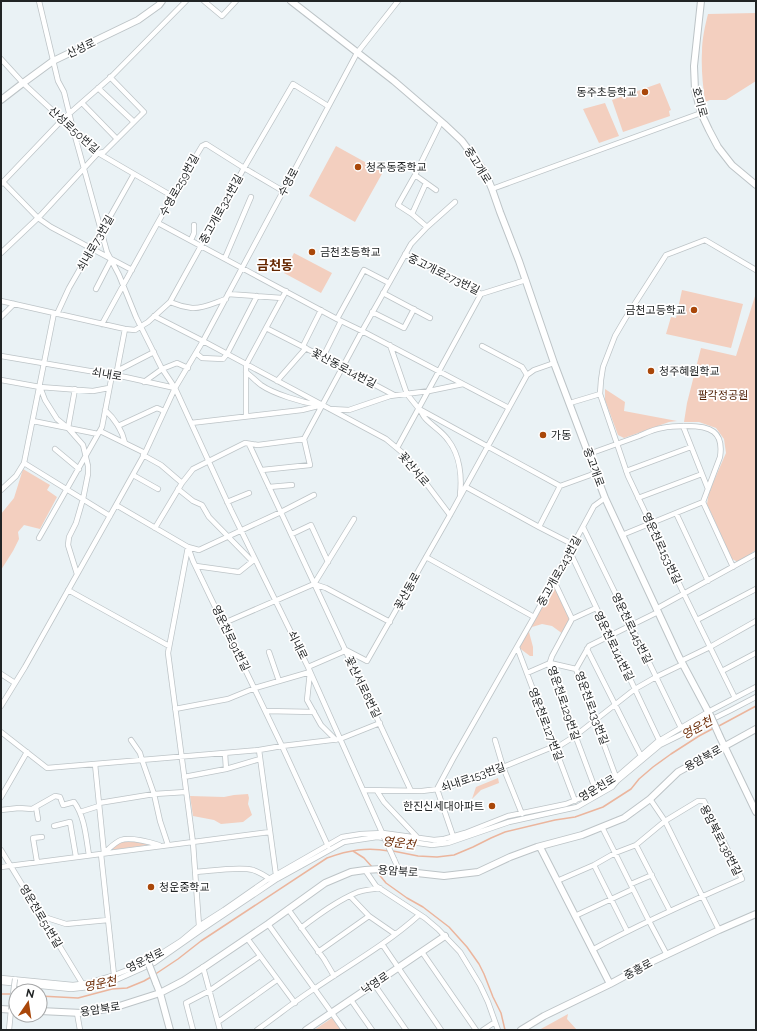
<svg xmlns="http://www.w3.org/2000/svg" width="757" height="1031" viewBox="0 0 757 1031" font-family="Raleway,'Noto Sans KR',sans-serif">
<rect width="100%" height="100%" fill="#eaf2f5"/>
<path fill="#f3cfbf" d="M756 13V81L726 100H710L705 102C703 86 701 68 702 52 702 39 705 26 708 14Z
M660 83 671 110 669 111 670 116 623 132 612 100Z
M605 103 619 136 599 143 583 109Z
M336 146 383 172 355 222 309 196Z
M294 253 332 273 321 293 284 273Z
M682 290 743 304 731 348 666 334 671 317 676 318Z
M756 293V550L738 562 732 559 707 504 709 492 726 453 724 439 716 428 699 422H684L687 403 701 348 736 356Z
M605 389 625 402 624 411 677 421 669 422 624 438 618 435 605 400Z
M23 469 50 485 47 490 57 497 40 529 24 525 18 532 19 539 13 551 1 570V514L14 498Z
M554 582 571 619 563 634 552 626 542 624 532 627 529 632 533 647V656H530L518 647Z
M498 778 499 783 481 790 472 799 476 787Z
M248 794 249 798 248 804 252 815 243 822 221 824 214 820 193 816 190 796 224 797 234 795Z
M123 841 140 842 148 845 111 850 117 844Z
M568 1014 567 1019 577 1030H539Z
M332 1018 341 1030H314Z"/>
<g fill="none" stroke-linecap="round" stroke-linejoin="round">
<path stroke="#ebb59d" stroke-width="1.5" d="M717 727 756 706
M353 851 364 858 373 868
M393 851 418 856 437 857 454 855 473 847 491 838 505 832 555 820 575 817 603 807 631 789 639 779 653 767 671 754 699 736 714 728
M377 872 386 883 407 898 423 907 449 927 467 947 479 964 484 974 493 997 501 1013 505 1030
M154 975 178 959 201 941 327 858C349 850 367 847 389 851
M1 994H16
M40 996 78 998 112 989 127 988 144 981 151 977"/>
<g stroke="#bdc4c7" stroke-width="6">
<path id="street" d="M39 1 58 81 64 92 73 129 107 252 119 275 136 317 161 367 175 388 231 510 308 667 384 837
M204 1 222 16 236 1
M1 59 23 83 98 153 172 196
M98 88 134 122
M82 103 117 139
M415 175 436 190
M3 182 38 218 51 227 132 270
M1 184 62 120 111 77 186 1
M492 189 701 113
M412 214 426 183
M158 223 337 319 362 331 509 408
M427 227 412 214 398 205 415 175 441 122
M191 240 194 233V225
M1 253 40 216 98 153 104 152 144 112 110 77
M405 254 481 294 526 280
M225 258 251 197
M96 289 111 260
M383 293 430 318
M228 294 282 298
M1 301 125 329 135 330 148 322 170 302 244 168 293 84 328 106
M170 302C177 305 184 307 192 308 203 309 216 302 226 299
M372 312 404 328 414 309
M57 314 69 288 107 222 134 174
M154 316 203 341 386 439 404 454 450 515
M1 317 14 304
M337 319 364 270 389 283
M102 324C135 264 167 204 202 146L206 144 244 168 283 191
M266 328 323 357 394 395
M390 345 407 394 419 409 560 486 596 473
M303 346 321 310
M482 346 522 367 527 375
M196 353 202 358 223 359 227 354 257 296
M1 356 125 377 175 388
M323 357 341 321
M117 371 154 352
M246 372C251 376 256 381 261 385 274 394 301 402 318 405
M116 376 125 329
M1 380 40 387 93 391 109 388
M277 381 306 348
M144 382 162 369 177 363 188 368
M40 387 45 400 57 419 68 428 83 445 88 466V474L83 499 76 523 69 537 68 545 77 574
M570 403 600 394
M330 409 349 410 390 396 429 391 463 384
M105 410C115 419 122 430 125 443
M420 410C422 413 423 416 425 418 432 426 442 431 448 440 460 455 462 477 460 495
M246 416V365L286 291
M33 421 98 434
M191 423 302 410 322 405
M118 426 157 408 164 411
M683 426 708 489
M68 428 75 389
M100 431 145 453
M249 444 411 791
M397 448 481 294
M55 449 79 469
M589 454C606 448 622 442 639 436 646 433 654 429 662 428 671 426 678 426 687 426 710 426 724 431 720 457L703 502 733 567
M143 455 161 465 182 483
M24 463 110 516
M262 470 310 465 304 439
M626 471 691 447
M133 475 158 489
M269 487 292 485
M466 487 539 527 574 545
M178 489 193 501 202 505 209 517 252 561
M1 490 16 476 24 463 54 313
M638 498 702 474
M227 502 249 493
M116 505 188 547 199 550 281 512 314 495
M676 513 708 581
M539 527 560 486
M583 527 681 728
M155 528 182 483 193 469 245 443 258 445 304 439 362 331 411 244 427 227 455 202
M292 534 311 525 328 562
M622 535 703 502
M39 538 102 427 112 375
M188 547 168 653 193 843 199 926
M188 547 193 561 282 746 328 846
M570 552 659 740
M426 557 534 617
M196 566 239 572 254 560
M554 581 572 619
M314 584 354 519
M68 590 169 646
M656 609 756 554
M697 620 756 589
M224 623 314 584 326 588 390 622
M517 647 575 801
M344 649 367 661 450 515 527 375 534 370 554 363
M587 649 641 756
M269 652 279 681
M681 661 710 647 756 621
M308 667 345 651
M722 671 756 653
M527 673 550 663 576 669
M1 674 15 683
M735 698 684 594 628 476 600 394 601 380 603 367 615 336 625 319 666 255 705 240 756 270
M1 706 25 667 116 505 145 453 175 388 203 341 357 53 398 1
M175 709 228 699 255 688 310 672 307 700 321 725 336 740
M266 711 314 712
M1 732 47 768 259 750 282 746 340 739 380 723
M131 740 140 753 142 760 154 794 160 821 168 845
M495 740 503 767 522 814
M556 748 575 736 635 689 656 677 683 664
M259 750 276 875
M225 753 226 769
M95 764 104 853
M184 777 226 769 260 759
M616 777 576 669 589 646 658 612
M364 790 422 791 446 788 503 767 555 746
M377 791 384 802 418 838
M596 791 549 665 552 656 572 619 596 608
M1 797 27 752
M650 799 665 821 719 930
M99 803 154 794 186 792
M36 807 38 819
M1 810 19 808 32 809 55 796 60 797 63 805 74 802C85 817 86 838 89 855
M80 812 99 806
M54 826 70 822 76 857
M602 827 649 921 667 955
M453 836 437 789 453 759 534 617 594 506 605 498
M636 845 670 911
M1 850 82 983
M104 853C109 849 115 842 121 840 131 837 149 842 159 845
M101 854 114 975
M394 859 399 870
M37 862 33 838 42 837
M594 865 627 931
M1 867 270 832
M365 870 376 886 425 918 438 929 460 952 480 985 488 1002 498 1030
M195 872C210 871 240 866 253 870 259 872 264 875 270 879
M557 881 594 865 615 853 636 845 665 821 698 801H704L742 879C691 901 641 923 592 950
M631 884 652 875
M350 896 369 916 395 934
M288 909 324 959 334 976
M41 916 66 924 108 920
M575 916 633 889
M268 924 344 1030
M301 928C318 915 338 900 358 892 365 890 372 889 380 888
M247 938 295 1003
M382 944 441 1030
M318 952 369 916
M422 952 476 1030
M203 967 220 1030
M1 978 73 985 88 983 112 976 148 962 181 941 199 926 224 910 267 880 342 837 361 834 383 833 434 840 444 839 465 833 508 816 566 804 593 793 611 782 657 742 708 712 756 687
M1 982 71 989 89 987 116 980 154 963 201 930 277 879 344 842 377 837 432 845 448 843 509 822 577 807 612 787 617 781 660 745 731 710 756 697
M374 984 406 1030
M351 1000 372 1030
M77 1013 80 1030
M218 1022 277 980
M9 1030 11 1010
M193 1030 186 1003 209 991 260 956
M257 1030C277 1016 296 1000 317 987 351 964 388 943 419 915
M483 1030 495 1022"/>
</g>
<g stroke="#bdc4c7" stroke-width="8">
<path id="secondary" d="M291 1 394 81 444 124 462 141 485 172 492 189 500 212 519 261 554 363 605 498 679 657 711 717
M701 1 694 66 695 90 701 113 709 130 718 147 732 165 756 185
M1 100 23 83 53 61 138 20 159 5 162 1
M720 737 756 812
M540 847 610 984
M156 983 160 993 170 1030
M1 1009 16 1010
M40 1011 82 1013 113 1008 160 993 183 981 206 966 268 924 325 883 351 872 365 870 381 869 444 876 478 872 510 857 537 847 582 835 624 818 650 799 678 772 756 729
M306 1030 445 936
M521 1030 544 1016 610 984 647 964 719 930 756 914"/>
</g>
<use href="#street" stroke="#fff" stroke-width="4.5"/>
<use href="#secondary" stroke="#fff" stroke-width="6"/>
<g stroke="#bdc4c7" stroke-width="6" stroke-linecap="butt">
<path id="street-bridge" d="M384 837 394 859
M11 1010 15 979"/>
</g>
<g stroke="#bdc4c7" stroke-width="8" stroke-linecap="butt">
<path id="secondary-bridge" d="M711 717 720 737
M148 962 156 983"/>
</g>
<use href="#street-bridge" stroke="#fff" stroke-width="4.5"/>
<use href="#secondary-bridge" stroke="#fff" stroke-width="6"/>
</g>
<g fill="#a94709" stroke="#fff" stroke-width="1.5">
<circle cx="645" cy="92" r="4"/>
<circle cx="358" cy="167" r="4"/>
<circle cx="312" cy="252" r="4"/>
<circle cx="694" cy="310" r="4"/>
<circle cx="651" cy="371" r="4"/>
<circle cx="543" cy="435" r="4"/>
<circle cx="492" cy="806" r="4"/>
<circle cx="151" cy="887" r="4"/>
</g>
<g text-anchor="middle" stroke-width="3.5" stroke-linejoin="round" paint-order="stroke">
<g font-size="11" fill="#212425" stroke="#fff">
<text transform="translate(81 48) rotate(-25)" y="4">산성로</text>
<text transform="translate(700 102) rotate(75)" y="4">호미로</text>
<text transform="translate(74 130) rotate(42)" y="4">산성로50번길</text>
<text transform="translate(478 165) rotate(58)" y="4">중고개로</text>
<text transform="translate(288 182) rotate(-62)" y="4">수영로</text>
<text transform="translate(179 185) rotate(-61)" y="4">수영로259번길</text>
<text transform="translate(221 209) rotate(-61)" y="4">중고개로321번길</text>
<text transform="translate(95 243) rotate(-60)" y="4">쇠내로73번길</text>
<text transform="translate(444 274) rotate(26)" y="4">중고개로273번길</text>
<text transform="translate(344 368) rotate(28)" y="4">꽃산동로14번길</text>
<text transform="translate(107 374) rotate(10)" y="4">쇠내로</text>
<text transform="translate(594 467) rotate(70)" y="4">중고개로</text>
<text transform="translate(414 469) rotate(50)" y="4">꽃산서로</text>
<text transform="translate(662 548) rotate(65)" y="4">영운천로153번길</text>
<text transform="translate(559 571) rotate(-61)" y="4">중고개로243번길</text>
<text transform="translate(407 591) rotate(-61)" y="4">꽃산동로</text>
<text transform="translate(632 628) rotate(64)" y="4">영운천로145번길</text>
<text transform="translate(231 638) rotate(64)" y="4">영운천로91번길</text>
<text transform="translate(298 645) rotate(64)" y="4">쇠내로</text>
<text transform="translate(614 646) rotate(64)" y="4">영운천로141번길</text>
<text transform="translate(363 687) rotate(64)" y="4">꽃산서로8번길</text>
<text transform="translate(564 703) rotate(71)" y="4">영운천로129번길</text>
<text transform="translate(592 708) rotate(70)" y="4">영운천로133번길</text>
<text transform="translate(546 724) rotate(69)" y="4">영운천로127번길</text>
<text transform="translate(703 758) rotate(-29)" y="4">용암북로</text>
<text transform="translate(473 777) rotate(-19)" y="4">쇠내로153번길</text>
<text transform="translate(597 788) rotate(-31)" y="4">영운천로</text>
<text transform="translate(721 840) rotate(63)" y="4">용암북로138번길</text>
<text transform="translate(398 871) rotate(4)" y="4">용암북로</text>
<text transform="translate(41 916) rotate(59)" y="4">영운천로51번길</text>
<text transform="translate(145 960) rotate(-26)" y="4">영운천로</text>
<text transform="translate(638 969) rotate(-28)" y="4">중흥로</text>
<text transform="translate(375 983) rotate(-34)" y="4">낙영로</text>
<text transform="translate(100 1009) rotate(-9)" y="4">용암북로</text>
</g>
<g font-size="11" fill="#212425" stroke="#fff" text-anchor="start">
<text x="637" y="96" text-anchor="end">동주초등학교</text>
<text x="366" y="171">청주동중학교</text>
<text x="320" y="256">금천초등학교</text>
<text x="686" y="314" text-anchor="end">금천고등학교</text>
<text x="659" y="375">청주혜원학교</text>
<text x="551" y="439">가동</text>
<text x="484" y="810" text-anchor="end">한진신세대아파트</text>
<text x="159" y="891">청운중학교</text>
</g>
<g font-size="11" fill="#4e1e04" stroke="#fff">
<text x="723" y="399">팔각정공원</text>
</g>
<g font-size="12" font-style="italic" fill="#6c2d08" stroke="#fff">
<text transform="translate(697 728) rotate(-29)" y="4">영운천</text>
<text transform="translate(399 843) rotate(7)" y="4">영운천</text>
<text transform="translate(100 984) rotate(-12)" y="4">영운천</text>
</g>
<g font-size="13" font-weight="bold" fill="#652701" stroke="#fff">
<text x="275" y="270">금천동</text>
</g>
</g>
<rect width="757" height="1031" fill="none" stroke="#212425" stroke-width="4"/>
<g transform="translate(28 1003) rotate(13)"><circle r="19" fill="#ffffff" stroke="#a6a7a8"/>
<path d="M0-3L7 15L0 10L-7 15Z" fill="#a94709"/>
<text y="-6" font-size="11" font-weight="bold" text-anchor="middle" fill="#212425">N</text>
</g>
</svg>
